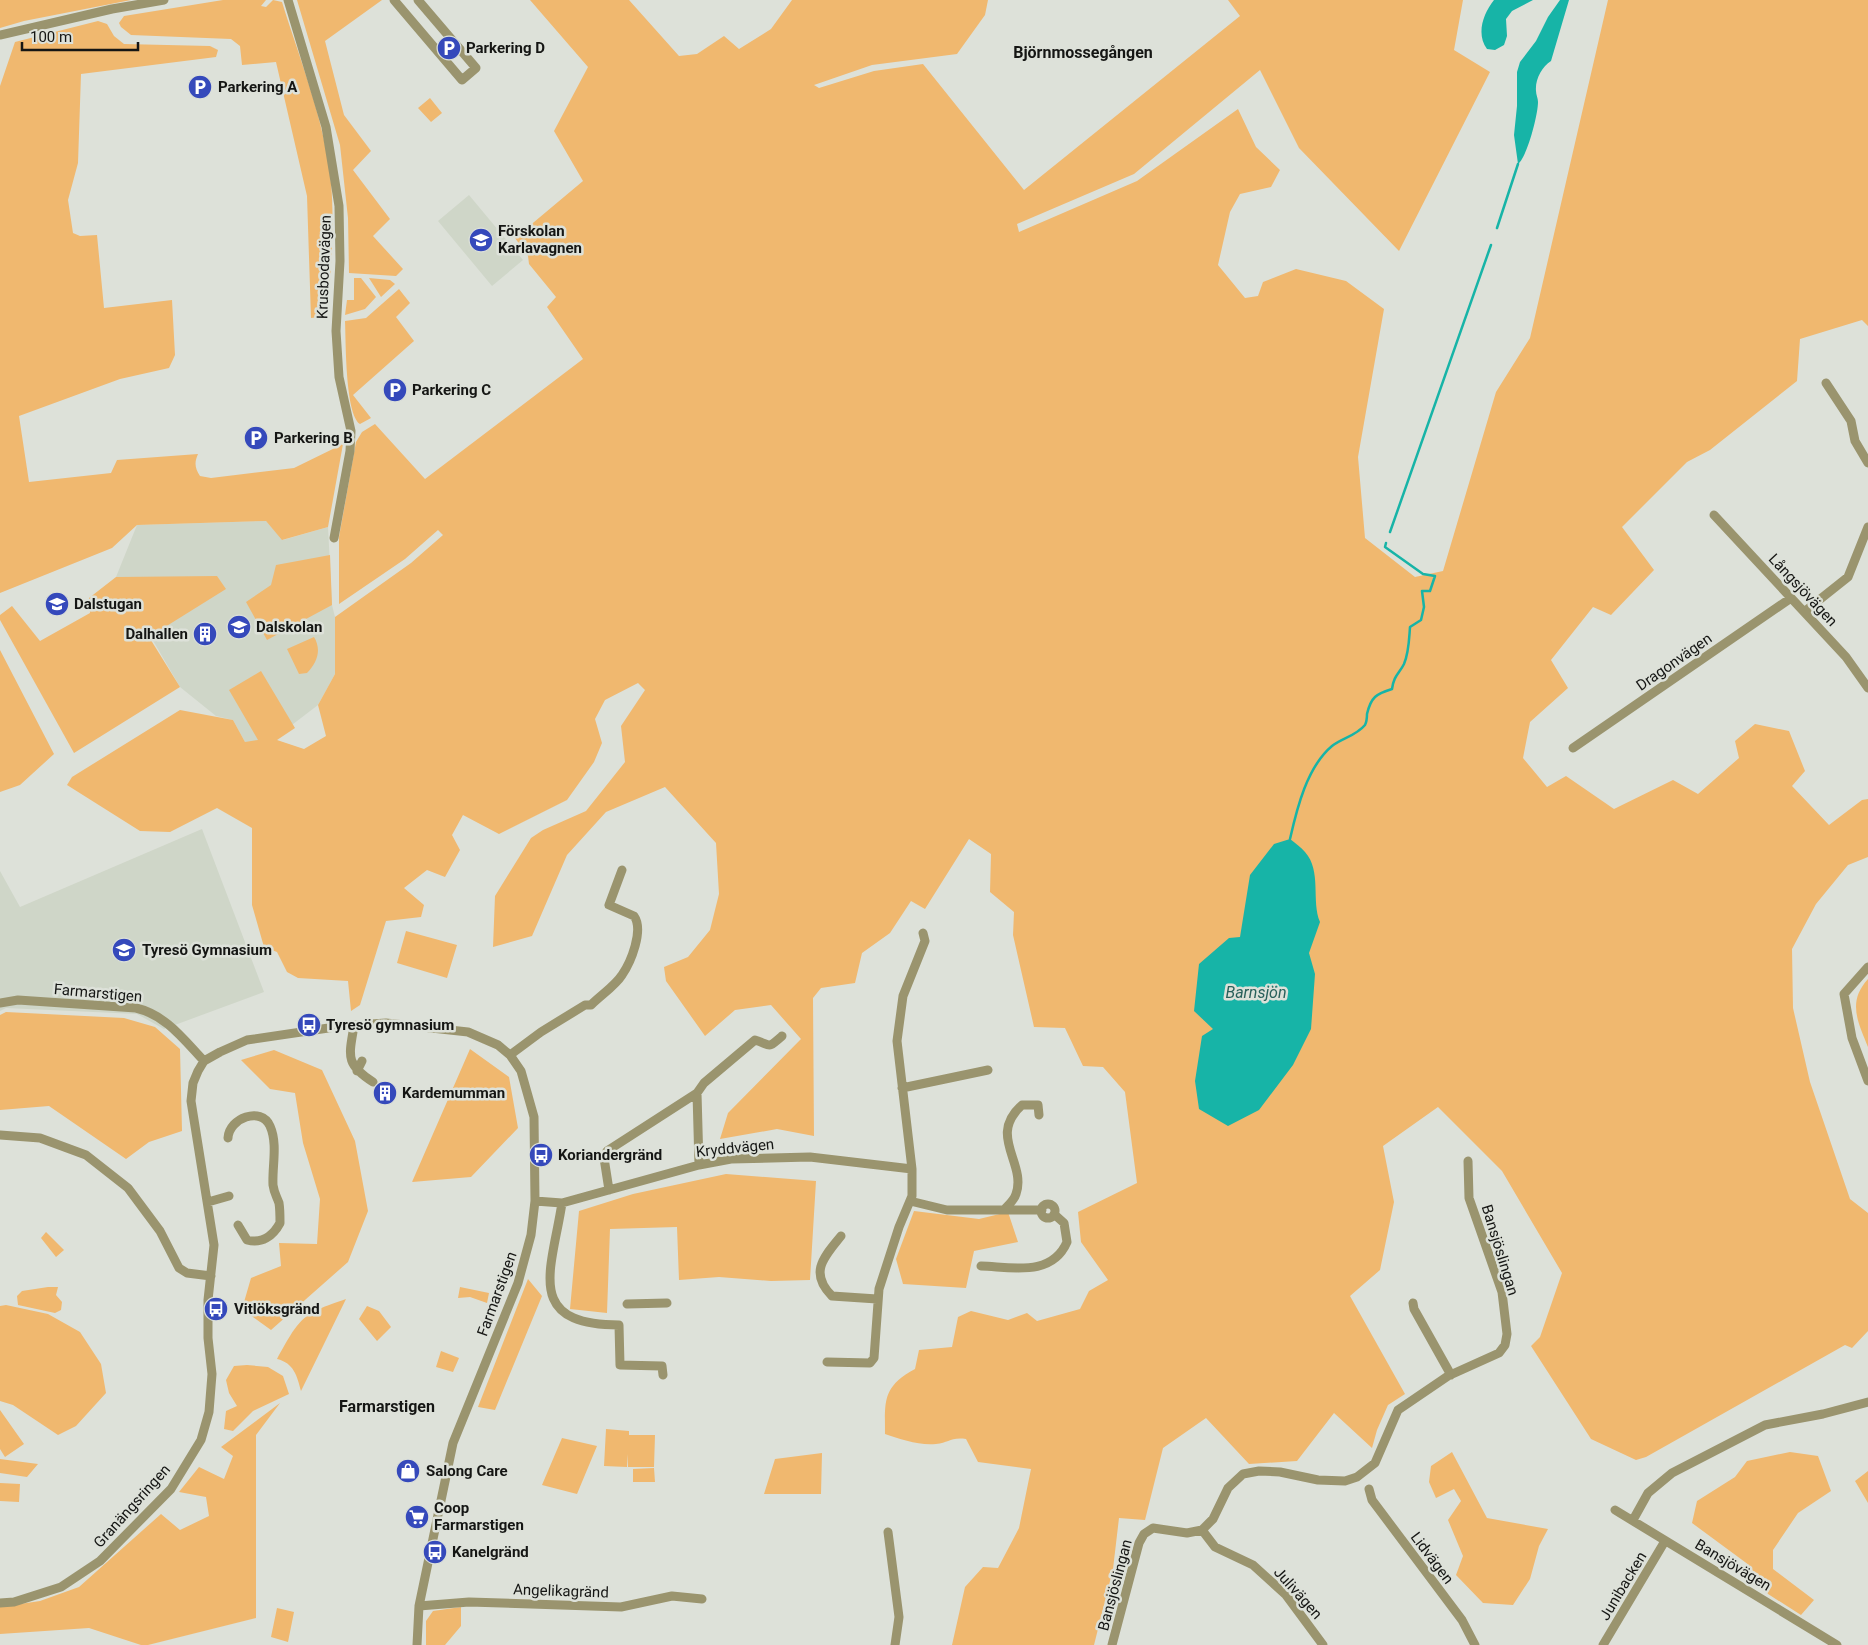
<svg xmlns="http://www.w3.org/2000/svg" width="1868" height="1645" viewBox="0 0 1868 1645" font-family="Roboto,sans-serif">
<rect width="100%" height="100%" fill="#dde1d9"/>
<path fill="#cfd6c8" d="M469 195 523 260 492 286 438 221Z
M266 521 283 540 328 527 332 605 335 617V674L318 705 263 747 245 742 233 720 216 716 180 687 116 577 137 525Z
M202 829 264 992 164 1029 137 1014 6 1008 0 1011V871L20 907Z"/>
<path fill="#f0b86f" d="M0 0H131L24 21 0 28Z
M223 0H266L261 6 266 7 273 0 282 2C300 60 325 121 331 183 335 227 330 272 328 316L311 318 307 196 276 62 242 65 240 46 231 39 131 35 121 27 119 23 124 16Z
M297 0H382L325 41 344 115 371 151 353 170 390 219 373 236 403 269 396 276 349 273 348 218 340 145Z
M530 0H629L679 56 697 54 724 36 739 49 771 29 792 0H988L985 15 957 54 872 65 814 85 819 88 874 71 923 64 1024 190 1240 16 1228 0H1463L1454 50 1490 72 1399 251 1299 148 1260 70 1134 174 1017 224 1019 232 1137 181 1238 109 1256 147 1280 170 1271 187 1240 194 1230 212 1218 265 1245 298 1258 296 1263 282 1296 269 1346 281 1384 309 1358 457 1365 538 1415 577 1443 571 1496 392 1530 338 1608 0H1868V326L1862 320 1800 339 1797 381 1710 450 1687 462 1622 527 1654 570 1611 615 1593 607 1551 660 1568 688 1530 722 1523 758 1547 787 1566 776 1614 809 1673 780 1698 794 1739 758 1735 741 1755 724 1789 731 1805 771 1792 786 1829 825 1862 800 1868 799V857L1848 865 1816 904 1792 949 1793 1008 1810 1082 1850 1199 1868 1213V1331L1852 1348 1845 1345 1646 1457 1636 1460 1591 1439 1531 1346 1540 1337 1562 1273 1502 1171 1438 1107 1383 1146 1394 1202 1380 1270 1350 1296 1405 1394 1388 1405 1377 1430 1372 1448 1334 1413 1297 1461 1249 1464 1206 1418 1163 1448 1145 1520 1119 1518 1113 1569 1094 1645H952L965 1587 983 1567 998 1568 1019 1528 1031 1469 978 1462 966 1439C950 1437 949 1443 936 1444 920 1446 900 1439 885 1434 885 1401 882 1387 915 1369L919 1350 952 1347 958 1317 971 1311 1008 1320 1027 1313 1037 1321 1080 1309 1089 1291 1108 1280 1081 1242 1078 1212 1137 1183 1125 1092 1103 1067 1083 1066 1065 1028 1034 1027 1013 935 1014 912 990 892 991 854 969 839 925 909 911 901 890 933 862 953 855 983 821 988 813 998 814 1136 777 1129 720 1139 728 1113 801 1039 771 1005 735 1010 705 1036 666 981 664 967 688 957 710 930 719 894 716 843 665 787 606 812 567 855 532 936 493 947 495 896 531 838 543 830 586 811 625 762 621 726 645 690 638 683 605 700 595 719 602 743 594 762 567 800 499 834 463 815 452 835 460 850 445 877 427 870 404 888 424 905 421 917 386 921 360 1005 351 1011 348 981 298 978 287 972 277 952 264 947 252 905V828L217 808 170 832 140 831 67 785 72 777 180 710 233 720 245 742 258 740 229 690 261 671 295 728 277 740 304 749 326 736 318 705 335 674V617L411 563 443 535 438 530 405 559 339 604V537L356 442 362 432 375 424 425 479 583 359 547 307 556 297 529 264 528 256 515 238 583 181 554 131 588 67Z
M98 21 107 24 114 36 124 44 210 46 218 50 216 57 81 74 78 163 68 200 73 233 80 236 97 235 104 308 172 300 175 355 169 368 120 379 19 416 29 482 111 473 117 460 198 454C194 463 195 468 200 476L211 478 294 468 343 444 328 527 282 540 266 521 137 525 112 548 0 593V86L15 42Z
M430 98 442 113 431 122 418 108Z
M354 278H361L376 297 365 309 345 315 347 300H354Z
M369 278 390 280 395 284 381 297Z
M399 289 410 303 396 317 414 341 353 395 371 418 360 424C345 414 346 341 345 321L366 318Z
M330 555 332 605 267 640 246 602 271 585 276 565Z
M217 576 226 589 149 637 180 687 74 753 0 620V615L12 606 40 641 90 613 89 598 116 577Z
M314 637C322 650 317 663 307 673L299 674 287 649Z
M0 650 54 754 20 785 0 792Z
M406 931 457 945 447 978 397 963Z
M1868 979V1047C1858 1022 1847 1002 1868 979Z
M6 1012 124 1018 155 1027 180 1049 182 1131 149 1142 126 1159 49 1106 0 1110V1015Z
M470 1049 509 1077 518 1128 471 1177 412 1182Z
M274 1050 322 1070 355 1141 368 1211 348 1262 271 1330 242 1309 251 1278 281 1266 279 1243 317 1244 320 1199 303 1143 295 1093 270 1089 241 1060Z
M726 1174 816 1181 810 1280 771 1281 719 1277 679 1280 677 1227 610 1229 607 1313 570 1309 579 1211 633 1194Z
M914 1211 979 1219 1008 1212 1018 1242 974 1251 966 1288 903 1284 896 1259Z
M46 1232 64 1250 56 1257 41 1238Z
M528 1279 542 1296 495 1410 478 1407Z
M48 1287H58L56 1295 62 1302 61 1310 55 1313 18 1305 17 1296 22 1291Z
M460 1287 489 1293 487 1303 470 1297 458 1298Z
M346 1299 301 1391C297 1376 294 1363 277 1359 300 1318 301 1314 346 1299Z
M6 1305 48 1314 80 1332 101 1364 106 1393 76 1426 58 1435 13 1405 0 1401V1306Z
M367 1306 379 1311 391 1327 377 1341 359 1319Z
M441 1351 459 1358 453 1372 436 1367Z
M247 1365 268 1367 283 1376 289 1394 253 1411 233 1431 224 1429 226 1411 237 1406 229 1393 226 1380 234 1366Z
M280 1403 256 1435V1618L148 1645H141L89 1628 0 1634V1607L40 1601 79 1587 161 1514 180 1530 209 1516 206 1497 179 1492 199 1467 224 1479 233 1456 221 1447Z
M0 1410 24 1444 5 1457 0 1449Z
M606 1429 629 1431V1435H655L654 1467H628V1454L627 1467 604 1466Z
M562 1438 597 1446 577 1494 542 1485Z
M1452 1452 1487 1518 1548 1529 1539 1546 1530 1579 1513 1605 1483 1603 1456 1575 1463 1556 1448 1520 1461 1501 1454 1489 1436 1498 1429 1482 1431 1466Z
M1790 1452 1818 1456 1831 1491 1798 1513 1773 1550V1569L1814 1600 1801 1615 1768 1594 1749 1565 1692 1523 1697 1501 1735 1477 1747 1461Z
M822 1453 821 1494H764L775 1459Z
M0 1459 38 1464 27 1477 0 1473Z
M654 1468 655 1482H633V1469Z
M1868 1471V1503L1855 1481Z
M0 1483 20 1484 19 1502 0 1501Z
M461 1607V1626L445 1645H426V1621L433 1611Z
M277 1608 294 1612 288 1642 271 1637Z"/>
<path fill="#17b4a7" d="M1494 0H1533L1512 11 1506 19 1507 36 1504 45 1495 50 1487 49C1476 34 1483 14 1494 0Z
M1560 0H1569L1551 61C1542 67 1535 79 1536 91 1536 95 1538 98 1538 102 1538 115 1527 157 1518 164L1514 135 1517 106V72L1520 62 1536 41 1548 17Z
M1290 839C1295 843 1301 847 1305 852 1322 871 1311 901 1320 922L1309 953 1315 974 1311 1029 1293 1065 1259 1110 1228 1126 1199 1109 1195 1081 1202 1036 1213 1029 1194 1011 1199 964 1229 938 1240 937 1250 875 1274 844Z"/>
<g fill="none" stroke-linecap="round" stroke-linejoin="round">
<path stroke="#17b4a7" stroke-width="2.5" d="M1497 228 1518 164
M1390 532 1491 245
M1290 839C1297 808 1307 767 1332 746 1342 738 1356 736 1365 725 1366 723 1367 717 1367 714 1371 697 1376 694 1392 689 1394 675 1399 674 1404 664 1409 652 1409 640 1410 627L1421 620 1424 607 1422 591H1430L1435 576 1423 574 1385 547 1386 543"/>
<path stroke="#9a946e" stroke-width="9" d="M288 0 326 127 339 206 340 261 336 331 339 377 351 431 350 451 334 538
M394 0 462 80 476 68 418 0
M0 35 112 9 164 0
M1826 383 1851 421 1855 441 1868 463
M1714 515 1846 657 1868 688
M1804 612 1848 577 1868 527
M1573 748 1791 598
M1868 967 1844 994 1852 1038 1868 1081
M0 1003 18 1000 136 1008C166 1015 184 1040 204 1061
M354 1026C349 1056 345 1064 373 1082
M510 1055 541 1032 585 1005H591C601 995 615 986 622 975 631 962 644 930 634 916L609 905 622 870
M357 1071 362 1061
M902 1088 988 1070
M697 1093 699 1165
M0 1135 40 1138 86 1155 128 1188 160 1231 179 1268 187 1273 211 1276
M228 1138C229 1118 261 1106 270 1126 278 1144 272 1166 273 1185 274 1193 277 1197 279 1203 280 1209 280 1217 280 1223 273 1236 262 1244 247 1240L238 1225
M609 1190 604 1158 607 1151 697 1093 704 1083 755 1040C772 1045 766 1050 782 1036
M535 1201 562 1203 699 1165 731 1159 810 1157 912 1169
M910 1201 947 1210H1004C1008 1205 1014 1201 1016 1194 1027 1163 987 1136 1022 1105H1038L1039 1115
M208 1202 229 1196
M562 1203C552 1269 523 1325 619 1325L620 1365 662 1366 663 1375
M1041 1211a7 7 0 1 1 14 0a7 7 0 1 1-14 0Z
M1004 1210H1042
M841 1236C825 1256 808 1272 832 1296L877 1299
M981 1266C1012 1267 1052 1277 1067 1242L1064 1223 1054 1214
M1413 1303 1414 1309 1451 1375
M627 1304 667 1303
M827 1362 870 1363 874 1358 879 1289 899 1227 912 1196V1169L897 1041 903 996 925 941 923 933
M1369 1489 1372 1500 1462 1620 1475 1645
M1615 1510 1837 1645
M1633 1520 1648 1493 1672 1473 1765 1425 1823 1414 1868 1402
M1202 1530 1215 1547 1253 1565 1286 1595 1323 1645
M888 1532 899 1617 895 1645
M0 1603 14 1602 61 1587 100 1561 171 1489 201 1440 209 1412 212 1374 208 1338V1300L214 1245 191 1101 193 1083 198 1071 204 1061 220 1052 247 1040 342 1026 386 1023 468 1032 498 1045 510 1055 521 1071 534 1117 535 1201 531 1235 518 1283 453 1443 419 1606 417 1645
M419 1606 469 1602 621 1607 672 1596 702 1599
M1112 1645 1139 1543 1144 1534 1153 1528 1187 1533 1202 1530 1213 1519 1228 1488 1243 1474 1259 1471 1280 1472 1318 1480 1345 1481 1357 1477 1375 1463 1398 1410 1448 1376 1499 1353 1505 1345 1507 1334 1502 1292 1469 1198 1468 1161
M1603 1645 1665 1541"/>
</g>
<defs>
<g id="parking-disc" transform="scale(1.25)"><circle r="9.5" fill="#3549bb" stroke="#dde1d9"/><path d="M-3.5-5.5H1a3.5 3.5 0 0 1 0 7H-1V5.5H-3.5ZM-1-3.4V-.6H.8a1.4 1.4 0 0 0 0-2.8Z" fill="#fff"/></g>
<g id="school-disc" transform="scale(1.25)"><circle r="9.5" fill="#3549bb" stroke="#dde1d9"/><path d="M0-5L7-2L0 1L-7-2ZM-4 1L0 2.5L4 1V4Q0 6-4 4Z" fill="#fff"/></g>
<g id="building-disc" transform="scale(1.25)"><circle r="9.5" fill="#3549bb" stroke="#dde1d9"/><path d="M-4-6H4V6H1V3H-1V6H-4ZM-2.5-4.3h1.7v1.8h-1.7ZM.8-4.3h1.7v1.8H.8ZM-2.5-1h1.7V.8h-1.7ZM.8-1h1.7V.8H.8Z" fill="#fff"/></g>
<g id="bus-disc" transform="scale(1.25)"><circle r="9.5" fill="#3549bb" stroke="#dde1d9"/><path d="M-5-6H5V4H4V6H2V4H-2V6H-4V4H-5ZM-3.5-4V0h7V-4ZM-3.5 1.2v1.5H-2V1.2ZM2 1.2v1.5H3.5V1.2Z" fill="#fff"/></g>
<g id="shop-disc" transform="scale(1.25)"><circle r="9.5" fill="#3549bb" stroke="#dde1d9"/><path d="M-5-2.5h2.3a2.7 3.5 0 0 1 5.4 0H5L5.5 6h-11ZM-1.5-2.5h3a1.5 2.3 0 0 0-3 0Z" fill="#fff"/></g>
<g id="supermarket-disc" transform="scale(1.25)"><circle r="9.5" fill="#3549bb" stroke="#dde1d9"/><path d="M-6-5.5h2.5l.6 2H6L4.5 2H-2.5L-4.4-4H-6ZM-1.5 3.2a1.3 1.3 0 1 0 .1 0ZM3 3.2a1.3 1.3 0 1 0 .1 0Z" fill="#fff"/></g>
</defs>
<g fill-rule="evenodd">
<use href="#parking-disc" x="449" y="48"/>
<use href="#parking-disc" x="200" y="87"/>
<use href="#school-disc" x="481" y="240"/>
<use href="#parking-disc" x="395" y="390"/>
<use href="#parking-disc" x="256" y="438"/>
<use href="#school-disc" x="57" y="604"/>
<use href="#school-disc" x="239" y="627"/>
<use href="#building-disc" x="205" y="634"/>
<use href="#school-disc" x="124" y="950"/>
<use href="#bus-disc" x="309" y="1025"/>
<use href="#building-disc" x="385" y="1093"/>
<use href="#bus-disc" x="541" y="1155"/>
<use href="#bus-disc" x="216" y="1309"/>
<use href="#shop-disc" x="408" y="1471"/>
<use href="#supermarket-disc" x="417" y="1517"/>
<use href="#bus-disc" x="435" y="1552"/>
</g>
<g text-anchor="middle" stroke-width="5" stroke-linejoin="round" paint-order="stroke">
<g font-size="15" font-weight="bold" fill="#151614" stroke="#dde1d9" text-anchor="start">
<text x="466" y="53">Parkering D</text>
<text x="218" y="92">Parkering A</text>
<text x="498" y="236">Förskolan<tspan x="498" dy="17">Karlavagnen</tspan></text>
<text x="412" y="395">Parkering C</text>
<text x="274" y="443">Parkering B</text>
<text x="74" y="609">Dalstugan</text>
<text x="256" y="632">Dalskolan</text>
<text x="188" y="639" text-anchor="end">Dalhallen</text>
<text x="142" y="955">Tyresö Gymnasium</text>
<text x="326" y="1030">Tyresö gymnasium</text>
<text x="402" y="1098">Kardemumman</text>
<text x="558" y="1160">Koriandergränd</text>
<text x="234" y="1314">Vitlöksgränd</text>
<text x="426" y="1476">Salong Care</text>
<text x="434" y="1513">Coop<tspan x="434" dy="17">Farmarstigen</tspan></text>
<text x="452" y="1557">Kanelgränd</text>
</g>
<g font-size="15" fill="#151614" stroke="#dde1d9">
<text transform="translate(324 267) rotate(-88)" y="5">Krusbodavägen</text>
<text transform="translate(1803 590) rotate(47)" y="5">Långsjövägen</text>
<text transform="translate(1674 662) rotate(-35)" y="5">Dragonvägen</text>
<text transform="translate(98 993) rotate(5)" y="5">Farmarstigen</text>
<text transform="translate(735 1148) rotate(-6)" y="5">Kryddvägen</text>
<text transform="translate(1500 1250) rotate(73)" y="5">Bansjöslingan</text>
<text transform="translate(497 1294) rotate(-70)" y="5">Farmarstigen</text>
<text transform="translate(132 1506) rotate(-48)" y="5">Granängsringen</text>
<text transform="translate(1432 1558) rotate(53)" y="5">Lidvägen</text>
<text transform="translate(1733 1565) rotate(31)" y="5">Bansjövägen</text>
<text transform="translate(1115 1585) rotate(-75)" y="5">Bansjöslingan</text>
<text transform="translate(1623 1586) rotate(-59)" y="5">Junibacken</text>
<text transform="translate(561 1591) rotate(2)" y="5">Angelikagränd</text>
<text transform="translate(1298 1593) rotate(48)" y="5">Julivägen</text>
</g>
<g font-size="16" font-weight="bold" fill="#151614" stroke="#dde1d9">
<text x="1083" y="58">Björnmossegången</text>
<text x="387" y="1412">Farmarstigen</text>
</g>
<g font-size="16" font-style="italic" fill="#29615b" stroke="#dde1d9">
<text x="1256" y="998">Barnsjön</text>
</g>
</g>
<path d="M22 42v8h116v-8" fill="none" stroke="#151614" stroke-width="2.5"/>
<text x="30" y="42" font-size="15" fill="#151614" stroke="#dde1d9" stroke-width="4" paint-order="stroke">100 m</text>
</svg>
